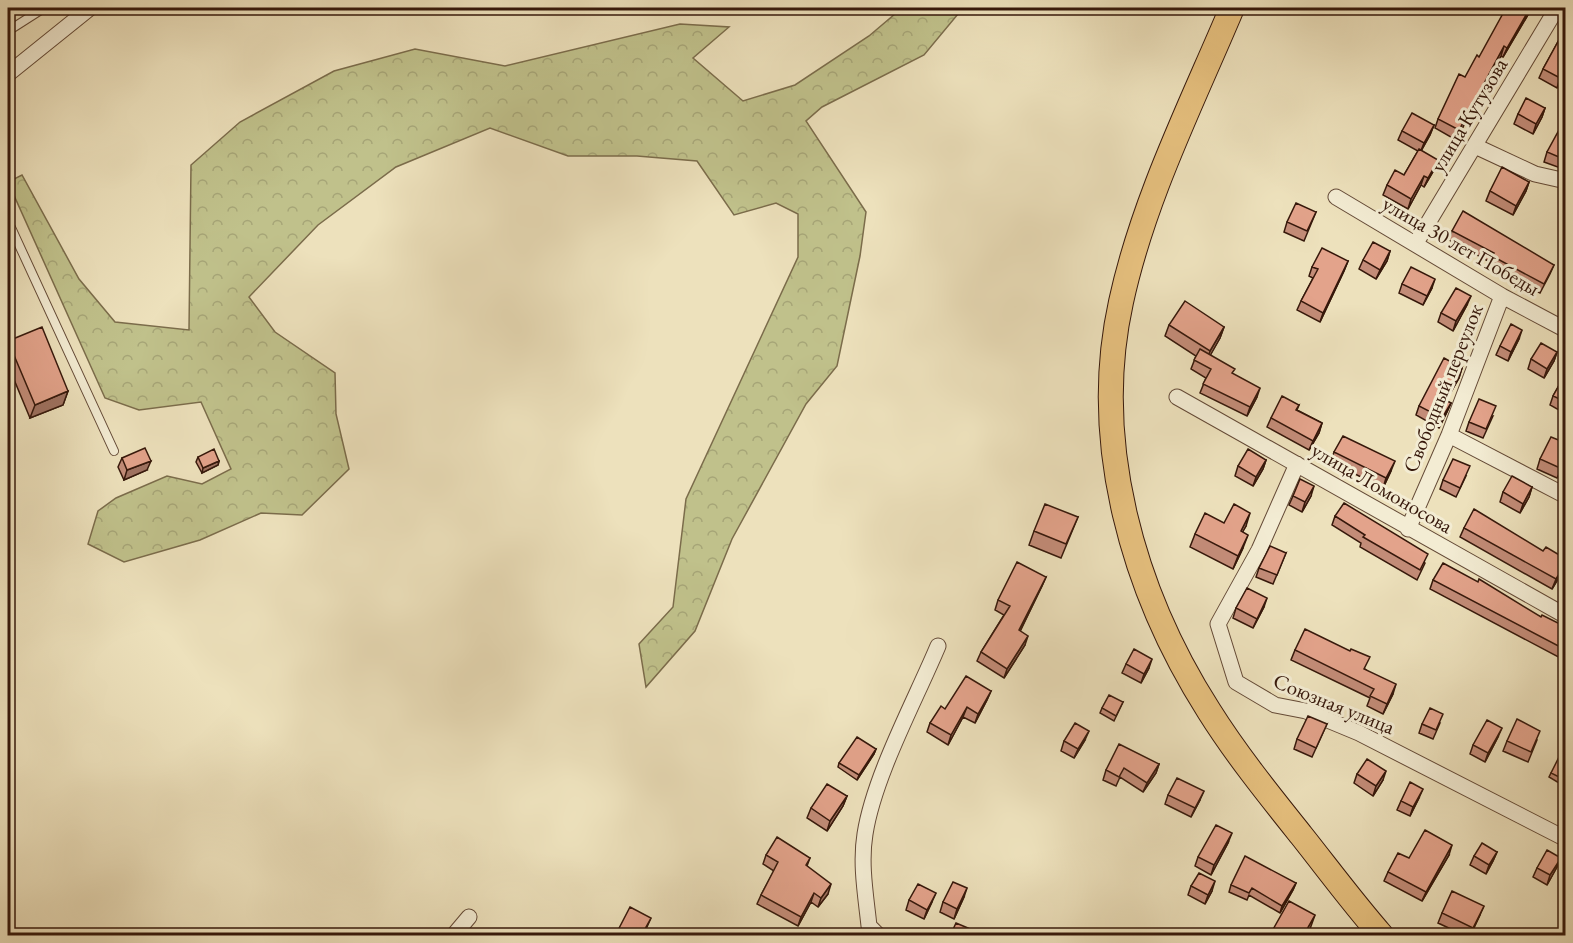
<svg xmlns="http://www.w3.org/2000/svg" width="1573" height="943" viewBox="0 0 1573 943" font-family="'EB Garamond',serif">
<defs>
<pattern id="forest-crowns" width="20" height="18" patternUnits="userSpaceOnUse" patternTransform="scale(1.5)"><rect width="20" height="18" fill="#c0c18b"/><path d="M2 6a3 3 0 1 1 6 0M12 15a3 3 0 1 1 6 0" fill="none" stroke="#a6a577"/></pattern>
</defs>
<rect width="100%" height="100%" fill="#ede1bc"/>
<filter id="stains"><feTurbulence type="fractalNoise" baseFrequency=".00333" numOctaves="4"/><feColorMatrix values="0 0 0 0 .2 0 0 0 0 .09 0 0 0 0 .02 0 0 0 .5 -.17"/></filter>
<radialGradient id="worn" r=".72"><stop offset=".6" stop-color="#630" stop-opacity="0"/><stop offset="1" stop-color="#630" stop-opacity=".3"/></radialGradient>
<path fill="url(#forest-crowns)" stroke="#7b6c4b" stroke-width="1.5" d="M902 8H963L924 55 822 107 806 121 866 212 860 256 837 366 806 404 732 539 695 631 646 687 639 644 673 607 686 499 798 257V214L776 203 734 215 697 161 637 156H568L490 128 396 167 318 225 249 297 275 332 335 373 336 414 349 469 302 515 261 513 200 540 124 562 88 544 98 511 116 498 167 476 202 484 231 469 201 402 139 410 105 398 8 182 22 175 79 279 115 322 189 330 191 165 240 122 334 71 415 49 505 66 680 24 729 27 693 58 743 101 795 85 869 36Z"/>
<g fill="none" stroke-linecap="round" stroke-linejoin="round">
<g stroke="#644a37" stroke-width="10">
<path id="lane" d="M8 31 44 8
M8 221 114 451"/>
</g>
<g stroke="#644a37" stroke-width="17">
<path id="street" d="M8 74 90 8
M1475 146 1535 174 1566 181
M1336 197 1502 296 1566 330
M1416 243 1557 8
M1177 397 1566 616
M1449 435 1566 496
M1297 464 1259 550 1218 624 1236 682 1275 705 1306 711 1359 733 1566 839
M1408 529 1449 435 1502 296
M453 936 469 917
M879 936 869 926C866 897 860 864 865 834 874 776 915 701 938 646"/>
</g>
<g stroke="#36180b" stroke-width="26">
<path id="primary" d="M1232 8C1192 103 1143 200 1121 302 1090 442 1133 592 1209 711 1236 754 1269 795 1301 835 1328 869 1353 903 1382 936"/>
</g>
<use href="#lane" stroke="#f3ecd3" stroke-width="8"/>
<use href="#street" stroke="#f3ecd3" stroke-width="15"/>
<use href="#primary" stroke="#e6c07e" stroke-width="24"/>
</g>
<path fill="#c38c78" stroke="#36180b" stroke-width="1.5" d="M1532 8 1503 57 1501 56 1456 140 1435 128 1438 119 1479 57Z
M1566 27V71L1557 88 1539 78 1543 69Z
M1545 108 1542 117 1533 134 1514 124 1518 114Z
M1434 125 1430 135 1421 151 1434 170 1424 187 1421 185 1408 209 1383 195 1387 185 1404 175 1418 151 1398 140 1402 131Z
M1566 133V170L1544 162 1547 152Z
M1529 182 1526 191 1513 215 1486 201 1490 191Z
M1316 212 1304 241 1284 232 1287 222Z
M1452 231 1554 265 1550 274 1540 293 1489 266 1490 262 1449 240Z
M1390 251 1387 261 1376 279 1359 269 1363 260Z
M1348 261 1344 271 1320 322 1297 310 1301 301 1313 278 1309 276 1312 267Z
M1402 284 1432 288 1423 305 1399 293Z
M1467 305 1453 331 1438 322 1441 313Z
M1169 325 1224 327 1220 338 1210 355 1233 374 1257 397 1247 416 1200 393 1206 378 1191 369 1196 356 1165 336Z
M1519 339 1508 361 1496 355 1500 346Z
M8 341 68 391 63 405 30 418 8 365Z
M1557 352 1554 361 1544 378 1528 369 1531 359Z
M1462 368 1459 378 1446 401 1451 403 1447 412 1439 428 1416 415 1419 406Z
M1566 373V414L1550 405 1553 396Z
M1299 405 1297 410 1322 423 1319 433 1309 450 1267 427 1271 418Z
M1493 416 1483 438 1466 431 1469 422Z
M1566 443V459L1557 478 1537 469 1540 459Z
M1334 452 1391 471 1383 488 1331 462Z
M198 457 219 461 218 465 202 473 196 462Z
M122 458 147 470 124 480 118 467Z
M1266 460 1263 469 1253 486 1235 476 1238 466Z
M1466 476 1456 497 1440 489 1443 480Z
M1532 487 1529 497 1520 513 1500 502 1503 492Z
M1293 496H1311L1302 512 1289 505Z
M1335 516 1425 563 1417 580 1360 547 1361 543 1332 525Z
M1078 517 1061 558 1029 545 1034 531Z
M1224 523 1246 526 1242 532 1243 548 1233 569 1190 547 1195 534Z
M1464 528 1566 559V566L1564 569 1552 589 1460 537Z
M1286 553 1273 584 1256 577 1259 568Z
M1046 577 1042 586 1020 631 1025 645 1004 678 977 661 981 652 1004 615 995 610 998 600Z
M1433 580 1541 617 1566 627V661L1430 589Z
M1264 607 1253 628 1233 618 1236 608Z
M1295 650 1365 669 1393 694 1383 714 1367 706 1370 698 1291 660Z
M1126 664 1149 668 1141 683 1122 673Z
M991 691 987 700 975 723 963 717 948 745 927 732 930 723 945 709Z
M1123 702 1114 721 1100 713 1102 708Z
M1440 723 1433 739 1419 733 1422 724Z
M1327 724 1312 757 1294 749 1297 739Z
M1498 737 1485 762 1470 754 1473 745Z
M1085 740 1074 758 1061 751 1064 741Z
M1537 740 1528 762 1503 751 1507 741Z
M876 749 874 754 857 780 838 767 839 763Z
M1566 758V771L1559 783 1549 777 1551 773Z
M1159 764 1156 773 1143 792 1120 777 1116 786 1103 780 1106 770Z
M1357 774 1383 780 1373 796 1354 783Z
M1168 795 1200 800 1191 817 1165 804Z
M847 796 843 806 827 831 807 818 811 808Z
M1419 798 1410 816 1397 810 1401 801Z
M1228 843 1211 875 1195 866 1198 857Z
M1497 852 1493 861 1486 874 1470 865 1474 856Z
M766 855 810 858 807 866 828 894 818 907 811 902 798 926 757 904 761 895 774 871 763 864Z
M1449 855 1422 901 1384 881 1388 872 1409 858Z
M1557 867 1547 885 1533 877 1537 868Z
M1296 883 1293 890 1280 913 1249 895 1247 900 1229 892 1231 885Z
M1191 886 1212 891 1205 904 1188 895Z
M964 897 954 919 940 912 943 902Z
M909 900 932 902 924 919 906 910Z
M1442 913 1480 915 1470 936H1466L1438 923Z"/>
<path fill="#9f7261" stroke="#36180b" stroke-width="1.5" d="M1530 8H1532L1503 57 1507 48Z
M1504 46 1501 56 1456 140 1459 130Z
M1566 68V71L1557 88 1560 78Z
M1545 108 1542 117 1533 134 1536 124Z
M1434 125 1430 135 1420 153 1424 143Z
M1438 160 1434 170 1424 187 1428 178Z
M1424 176 1421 185 1408 209 1411 199Z
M1529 182 1526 191 1513 215 1516 206Z
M1390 251 1387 261 1376 279 1380 270Z
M1348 261 1344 271 1320 322 1323 313Z
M1435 279 1432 288 1423 305 1427 296Z
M1471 296 1467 305 1453 331 1456 321Z
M13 315 10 324 8 326V318Z
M1224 327 1220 338 1206 363 1210 351Z
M1522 330 1519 339 1508 361 1511 352Z
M1557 352 1554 361 1544 378 1547 369Z
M1462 368 1459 378 1441 409 1445 400Z
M1260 388 1257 397 1247 416 1250 407Z
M68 391 63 405 30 418 35 405Z
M1451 403 1447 412 1439 428 1442 418Z
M1322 423 1319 433 1309 450 1313 441Z
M1266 460 1263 469 1253 486 1256 477Z
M151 461 147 470 124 480 127 470Z
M219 461 218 465 202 473 203 468Z
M1395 461 1391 471 1383 488 1386 478Z
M1314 486 1311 496 1302 512 1305 502Z
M1532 487 1529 497 1520 513 1523 504Z
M1250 513 1246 526 1236 544 1241 531Z
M1248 535 1243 548 1233 569 1238 556Z
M1566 563 1564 569 1552 589 1556 579Z
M1046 577 1042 586 1016 640 1019 630Z
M1267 598 1264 607 1253 628 1257 619Z
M1028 636 1025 645 1004 678 1007 669Z
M1152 659 1149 668 1141 683 1144 674Z
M1396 684 1393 694 1383 714 1387 704Z
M991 691 987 700 975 723 978 714Z
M967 707 963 717 948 745 951 735Z
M1502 728 1498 737 1485 762 1488 753Z
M1089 731 1085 740 1074 758 1078 749Z
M876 749 874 754 857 780 859 775Z
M1159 764 1156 773 1143 792 1147 783Z
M1386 771 1383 780 1373 796 1376 786Z
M1423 789 1419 798 1410 816 1413 807Z
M1204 791 1200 800 1191 817 1195 808Z
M847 796 843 806 827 831 830 821Z
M1232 833 1228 843 1211 875 1214 865Z
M1452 845 1449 855 1422 901 1426 892Z
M1497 852 1493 861 1486 874 1489 865Z
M1561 858 1557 867 1547 885 1550 875Z
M1215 881 1212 891 1205 904 1208 895Z
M1296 883 1293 890 1280 913 1282 906Z
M831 884 828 894 818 907 821 898Z
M967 888 964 897 954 919 957 909Z
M814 893 811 902 798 926 801 917Z
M936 893 932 902 924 919 927 910Z
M1484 906 1480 915 1470 936 1473 928Z
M1315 915 1310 929 1306 936H1303Z
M651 918 643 936H641Z"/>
<path fill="#e3a38b" stroke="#36180b" stroke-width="1.5" d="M1506 8H1530L1507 48 1504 46 1459 130 1438 119 1459 74 1465 77 1477 55 1479 57Z
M1566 27V68L1560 78 1543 69Z
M1526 98 1545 108 1536 124 1518 114Z
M1412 113 1434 125 1424 143 1402 131Z
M1559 130 1566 133V160L1547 152Z
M1419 149 1438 160 1428 178 1424 176 1411 199 1387 185 1395 170 1404 175Z
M1502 167 1529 182 1516 206 1490 191Z
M1296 203 1316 212 1307 231 1287 222Z
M1463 211 1554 265 1544 284 1492 256 1494 253 1452 231Z
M1373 242 1390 251 1380 270 1363 260Z
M1322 248 1348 261 1323 313 1301 301 1318 269 1312 267Z
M1411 267 1435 279 1427 296 1402 284Z
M1456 288 1471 296 1456 321 1441 313Z
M1185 301 1224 327 1210 351 1169 325Z
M8 303 13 315 8 318Z
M1511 324 1522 330 1511 352 1500 346Z
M42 327 68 391 35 405 8 341Z
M1541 343 1557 352 1547 369 1531 359Z
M1200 349 1235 369 1232 373 1260 388 1250 407 1203 384 1211 369 1194 360Z
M1444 358 1462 368 1445 400 1451 403 1442 418 1419 406Z
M1566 373V402L1553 396Z
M1282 396 1299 405 1296 410 1322 423 1313 441 1271 418Z
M1479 399 1496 406 1486 429 1469 422Z
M1343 436 1395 461 1386 478 1334 452Z
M1551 437 1566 443V457L1560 468 1540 459Z
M145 448 151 461 127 470 122 458Z
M214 449 219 461 203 468 198 457Z
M1248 449 1266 460 1256 477 1238 466Z
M1453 459 1470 466 1460 488 1443 480Z
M1512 476 1532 487 1523 504 1503 492Z
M1300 479 1314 486 1305 502 1293 496Z
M1344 503 1428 554 1420 570 1363 537 1365 535 1335 516Z
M1045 504 1078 517 1066 544 1034 531Z
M1234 504 1250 513 1241 531 1248 535 1238 556 1195 534 1205 513 1224 523Z
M1474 509 1543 551 1546 547 1566 559V563L1556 579 1464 528Z
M1270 546 1286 553 1277 575 1259 568Z
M1017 562 1046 577 1019 630 1028 636 1007 669 981 652 1010 606 998 600Z
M1443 563 1478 582 1479 579 1541 617 1542 615 1566 627V650L1433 580Z
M1247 588 1267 598 1257 619 1236 608Z
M1305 629 1350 651 1351 649 1370 657 1364 669 1396 684 1387 704 1370 696 1374 689 1295 650Z
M1134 649 1152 659 1144 674 1126 664Z
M966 676 991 691 978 714 967 707 951 735 930 723 941 706 945 709Z
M1109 695 1123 702 1116 716 1102 708Z
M1430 708 1443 714 1436 730 1422 724Z
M1308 716 1327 724 1316 748 1297 739Z
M1517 719 1540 731 1531 752 1507 741Z
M1487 720 1502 728 1488 753 1473 745Z
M1075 723 1089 731 1078 749 1064 741Z
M857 737 876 749 859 775 839 763Z
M1119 744 1159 764 1147 783 1124 768 1119 777 1106 770Z
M1560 755 1566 758V769L1561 778 1551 773Z
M1367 759 1386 771 1376 786 1357 774Z
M1177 778 1204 791 1195 808 1168 795Z
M1410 782 1423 789 1413 807 1401 801Z
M827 784 847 796 830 821 811 808Z
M1216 825 1232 833 1214 865 1198 857Z
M1425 830 1452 845 1426 892 1388 872 1398 853 1409 858Z
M777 837 810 858 806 865 831 884 821 898 814 893 801 917 761 895 778 862 766 855Z
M1482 843 1497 852 1489 865 1474 856Z
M1547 850 1561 858 1550 875 1537 868Z
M1245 856 1296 883 1282 906 1252 888 1249 893 1231 885Z
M1199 873 1215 881 1208 895 1191 886Z
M953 882 967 888 957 909 943 902Z
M918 884 936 893 927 910 909 900Z
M1452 891 1484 906 1473 928 1442 913Z
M1289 901 1315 915 1303 936H1276L1271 933Z
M630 907 651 918 641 936H615Z
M956 923 975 931 973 936H950Z"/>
<g text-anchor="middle" stroke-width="6" stroke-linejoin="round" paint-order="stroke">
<g font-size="21" fill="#36180b" stroke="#f3ecd3">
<text transform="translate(1469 115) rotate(-59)" y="7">улица Кутузова</text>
<text transform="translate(1461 246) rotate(30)" y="7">улица 30 лет Победы</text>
<text transform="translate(1443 388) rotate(-68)" y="7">Свободный переулок</text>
<text transform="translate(1382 488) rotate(30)" y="7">улица Ломоносова</text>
<text transform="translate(1334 704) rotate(22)" y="7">Союзная улица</text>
</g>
</g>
<rect width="1573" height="943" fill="none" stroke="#ede1bc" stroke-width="30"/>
<rect x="9" y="9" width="1555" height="925" fill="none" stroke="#36180b" stroke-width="3"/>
<rect x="15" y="15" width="1543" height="913" fill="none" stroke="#36180b" stroke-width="1.5"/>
<rect width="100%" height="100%" filter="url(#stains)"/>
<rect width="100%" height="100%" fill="url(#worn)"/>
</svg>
